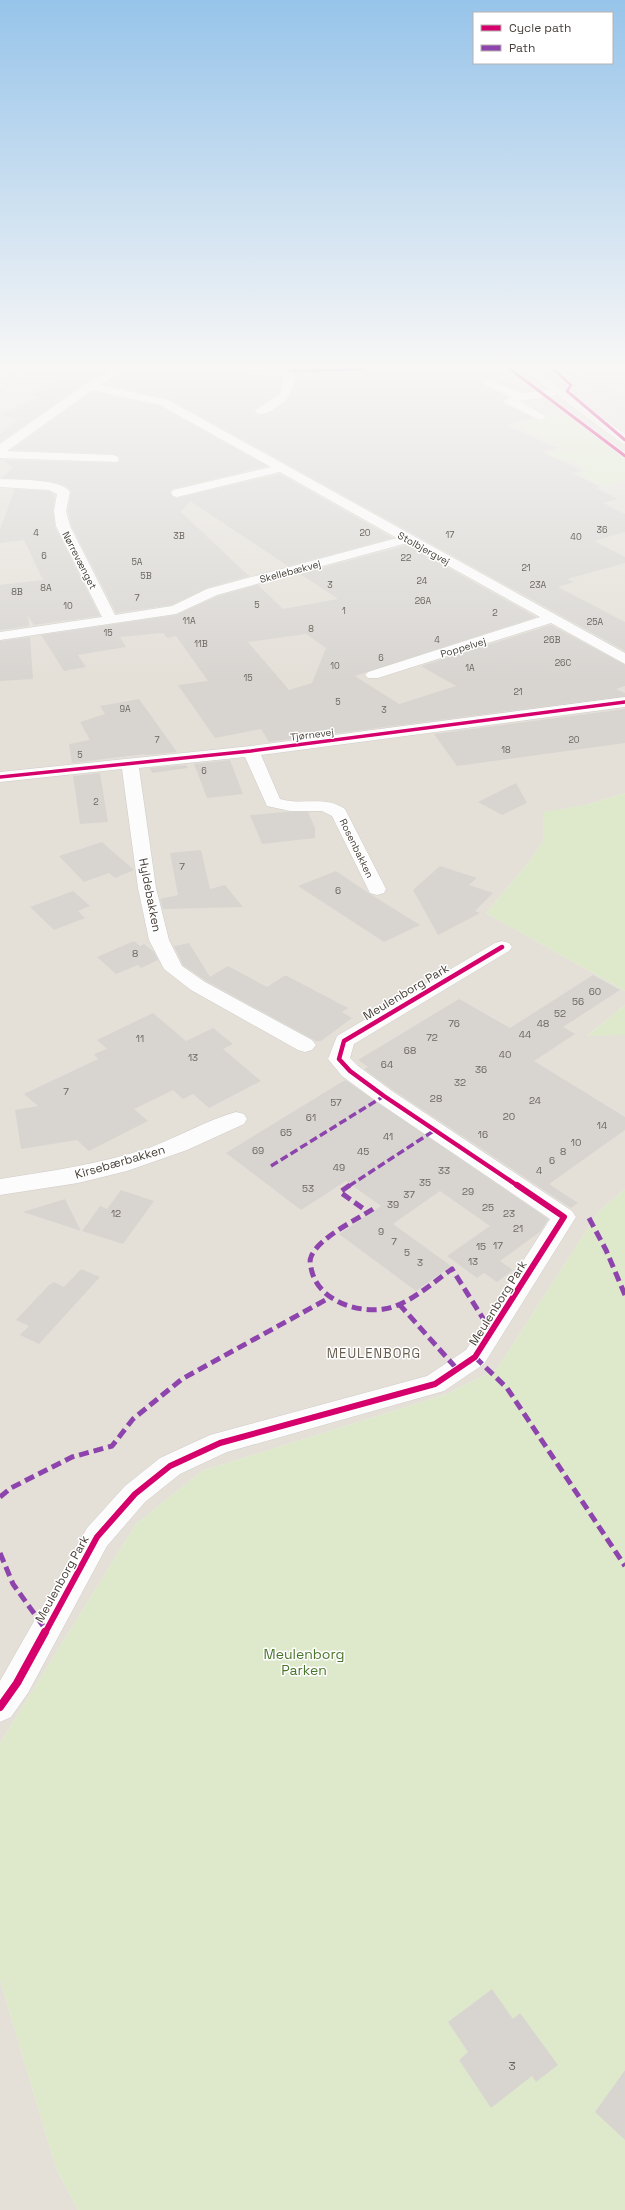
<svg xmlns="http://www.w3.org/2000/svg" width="625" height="2210" viewBox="0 0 625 2210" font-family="'Space Grotesk',sans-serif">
<rect width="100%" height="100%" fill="#f0eeeb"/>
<path fill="#e4e0d8" d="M0 369H625V793L586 805 543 813V841L529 862 486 913 625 991V1005L588 1035H625V1189L599 1211 497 1369 447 1394 202 1471 136 1524 0 1743Z
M0 1980 56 2168 78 2210H0Z"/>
<path fill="#dee9cc" d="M565 414 625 461V480L602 486 579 474 589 469 564 458 519 468 534 458 568 449 528 432 531 431 518 425Z
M625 793V991L486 913 529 862 543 841V812L586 805Z
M625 1005V1035L587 1036Z
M625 1189V2210H78L56 2168 0 1980V1743L136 1524 202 1471 447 1394 497 1369 599 1211Z"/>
<path fill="#dfddda" d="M589 369 625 399V420L569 371Z"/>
<path fill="#d8d5d1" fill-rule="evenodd" d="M79 369H110L85 383 0 442V434L19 419 0 415 39 397 30 395Z
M127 369H196L267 382 268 376 282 378 279 393 254 410 256 414 261 415 273 411 288 399 294 388 296 369H477L520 388 516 389 489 378 482 382 483 385 508 397 502 401 504 404 533 418 506 425 557 448 542 452 583 471 572 473 600 487 596 488 618 499 603 503 625 514V532L594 541 625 557V563L567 579 574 582 558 587 625 622V651L169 399 104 384Z
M92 392 159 406 267 466 173 489 170 492 173 497 177 498 280 474 393 538 288 566 190 501 181 512 249 576 207 588 172 605 116 613 71 525 68 511 71 491 66 486 48 481 2 478 13 468 4 460 118 463 120 458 113 454 11 450Z
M15 489 49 491 55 495 53 511 55 527 100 616 34 625 28 616 29 626 0 630V585L43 580 24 540 0 543V529Z
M407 545 536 617 355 676 399 704 456 686 421 666 551 625 625 665V686L616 689 625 693V696L269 742 261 729 215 738 178 685 208 681 176 636 167 638 163 633 120 637 126 647 78 655 86 667 64 671 41 635 176 615 218 596 258 585 283 609 338 599 300 574ZM306 634 326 648 312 683 289 690 248 642Z
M30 637 33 679 0 681V641Z
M139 699 177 752 145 755V754L72 763 69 744 90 740 80 722 105 714 100 706Z
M625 709V743L457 766 434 734Z
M230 760 243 794 207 798 194 764Z
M186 765 188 768 152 773 150 768Z
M100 773 108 822 80 824 73 776Z
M516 783 527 803 502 815 478 802Z
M286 812H308L315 828V838L262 844 250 815Z
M102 842 134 870 115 878 109 873 84 882 59 856Z
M201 850 210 889 225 885 243 907 163 909 160 899 178 895 170 853Z
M440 866 477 878 469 885 493 893 475 911 480 913 438 935 413 890Z
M336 871 370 894 420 925 384 942 298 886Z
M73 891 90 906 78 911 85 918 54 930 30 907Z
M134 941 140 946 144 944 154 952 158 960 141 968 138 965 116 974 97 957Z
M189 943 210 977 228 966 267 987 284 976H287L348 1008 342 1012 352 1018 321 1041H316L206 981 183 965 174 946Z
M593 975 620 990 563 1027 575 1034 534 1061 625 1117V1130L549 1184 578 1203 571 1208 393 1090 364 1069 368 1067 358 1060 459 999 510 1028Z
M153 1013 186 1041 213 1028 233 1044 223 1049 261 1081 209 1108 193 1094 183 1099 173 1090 134 1109 148 1121 89 1151 77 1140 21 1149 15 1110 38 1106 24 1094 98 1059 94 1054 107 1049 97 1040Z
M345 1080 548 1219 541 1231 500 1261 513 1270 497 1282 484 1273 477 1278 447 1256 490 1226 440 1191 393 1224 451 1266 416 1291 339 1234 381 1206 346 1181 301 1210 226 1153Z
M121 1190 154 1201 123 1244 82 1231 100 1206 107 1209Z
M65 1199 81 1231 23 1212Z
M81 1269 100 1277 39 1344 20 1335 29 1326 16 1320 49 1285 54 1282 64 1287Z
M492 1989 513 2019 520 2013 558 2065 536 2082 532 2076 491 2108 459 2060 468 2052 448 2022Z
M625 2070V2140L595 2112Z"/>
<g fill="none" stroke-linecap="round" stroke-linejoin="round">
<g stroke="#ceccc8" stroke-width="1">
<path id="street" d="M0 369H10L0 376Z
M113 369H126L100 385 168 400 625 653V664L551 623 378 678H368L365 675 368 672 540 617 407 543 217 595 176 614 0 640V632L102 617 56 526 54 511 57 494 49 490 0 487V479C16 480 61 478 70 492L66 511 70 526 115 615 172 606 207 589 397 538 280 472 177 497 173 496 171 493 173 490 271 467 160 405 92 390 7 451 113 455 117 456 119 459 117 462 0 458V444L86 384Z
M239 369 285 371V369H295C295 389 290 400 272 410 267 413 263 415 257 413L255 411 257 409 280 394 284 377 244 372Z
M488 379 522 393 567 388 573 391 567 394 519 401 544 415 546 417 544 419 540 420 505 403 503 401 511 397 484 384 483 382Z
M625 697V707L261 755 280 799C303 806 324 795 345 809L386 889 384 893 377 895 370 893 368 889 332 816 322 811H290L267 806 245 757 139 768 156 888 169 940 182 966 205 982 312 1040 316 1045 312 1050 305 1052 298 1050 191 990 164 969 149 940 138 888 122 769 0 782V772L251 746Z
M502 941 509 943 512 947 509 951 354 1044 350 1058 358 1066 392 1091 572 1211 576 1217 484 1364 444 1391 227 1452 180 1474 145 1502 107 1546 28 1693 11 1717 0 1722V1681L87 1528 125 1486 160 1458 210 1435 427 1376 466 1350 550 1219 376 1101 342 1076 328 1059 337 1036 495 943Z
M236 1112 244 1114 247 1119 244 1124 187 1150 127 1171 78 1183 0 1195V1179C51 1171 100 1164 149 1148 178 1137 207 1120 236 1112Z"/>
</g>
<g stroke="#cecbc2" stroke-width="1">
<path id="secondary" d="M522 369H534L625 434V444L621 443Z"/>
</g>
<use href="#street" fill="#fdfcfc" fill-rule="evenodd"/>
<use href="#secondary" fill="#f6f4ef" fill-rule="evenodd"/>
<g stroke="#d9d9d8" stroke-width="2.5">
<path id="rail" d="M0 386 31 369"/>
</g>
<use href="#rail" stroke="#fff" stroke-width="1.5" stroke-dasharray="5" stroke-linecap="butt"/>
<path stroke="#8e44ad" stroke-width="2" stroke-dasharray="4.5 2" stroke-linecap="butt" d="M581 370 588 369"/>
<path stroke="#8e44ad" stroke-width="3.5" stroke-dasharray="8 3.5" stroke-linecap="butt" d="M271 1166 384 1096
M349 1186 435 1130"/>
<path stroke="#8e44ad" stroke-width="5" stroke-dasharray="10 5" stroke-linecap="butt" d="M350 1185 340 1192 368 1212
M373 1209C356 1220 318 1238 311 1257 309 1261 311 1268 312 1272 320 1301 357 1313 384 1309 409 1305 432 1283 452 1269L491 1331
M589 1218 606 1250 625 1295
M399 1304 457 1369
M475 1357 507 1388 625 1566
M0 1497 11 1488 72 1457 112 1446 133 1419 182 1379 329 1298
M0 1553 13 1584 46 1630"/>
<g stroke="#fff" stroke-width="4.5">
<path id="cycleway-far4" d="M510 369 625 456
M553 369 571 385 567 391 625 440
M290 371 364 369"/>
</g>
<g stroke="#fff" stroke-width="5.5">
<path id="cycleway-far3" d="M0 777 251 751 625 702"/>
</g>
<g stroke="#fff" stroke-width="7">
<path id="cycleway-far2" d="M502 947 344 1041 339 1059 350 1071 384 1096 518 1186"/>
</g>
<g stroke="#fff" stroke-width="8">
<path id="cycleway-far1" d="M45 1633 97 1537 135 1494 170 1466 220 1443 435 1384 475 1357 564 1217 517 1185"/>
</g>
<g stroke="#fff" stroke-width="10">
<path id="cycleway" d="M0 1707 17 1683 45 1632"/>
</g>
<use href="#cycleway-far4" stroke="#d6006c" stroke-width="3"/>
<use href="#cycleway-far3" stroke="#d6006c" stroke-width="3.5"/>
<use href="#cycleway-far2" stroke="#d6006c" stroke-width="4.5"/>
<use href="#cycleway-far1" stroke="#d6006c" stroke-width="6"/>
<use href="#cycleway" stroke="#d6006c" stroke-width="8"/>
</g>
<linearGradient id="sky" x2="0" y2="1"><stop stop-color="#97c4ea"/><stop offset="0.54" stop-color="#f8f7f6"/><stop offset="1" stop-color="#f8f7f6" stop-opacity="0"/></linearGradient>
<rect width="625" height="678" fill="url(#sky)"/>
<g text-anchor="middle" stroke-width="3" stroke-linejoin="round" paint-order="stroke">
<g font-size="9" fill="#6c665f">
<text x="602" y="533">36</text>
<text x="36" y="536">4</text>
<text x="365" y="536">20</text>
<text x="450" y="538">17</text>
<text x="179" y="539">3B</text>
<text x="576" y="540">40</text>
<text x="44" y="559">6</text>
<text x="406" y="561">22</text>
<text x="137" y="565">5A</text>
<text x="526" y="571">21</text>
<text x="146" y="579">5B</text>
<text x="422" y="584">24</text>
<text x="330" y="588">3</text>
<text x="538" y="588">23A</text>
<text x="46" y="591">8A</text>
<text x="17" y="595">8B</text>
<text x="137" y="601">7</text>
<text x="423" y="604">26A</text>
<text x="257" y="608">5</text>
<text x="68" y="609">10</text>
<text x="344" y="614">1</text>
<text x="495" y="616">2</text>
<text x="189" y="624">11A</text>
<text x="595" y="625">25A</text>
<text x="311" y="632">8</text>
<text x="108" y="636">15</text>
<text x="437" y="643">4</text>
<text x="552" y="643">26B</text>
<text x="201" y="647">11B</text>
<text x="381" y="661">6</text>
<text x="563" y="666">26C</text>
<text x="335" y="669">10</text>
<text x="470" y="671">1A</text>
<text x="248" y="681">15</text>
<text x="518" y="695">21</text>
<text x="338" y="705">5</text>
<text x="125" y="712">9A</text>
<text x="384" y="713">3</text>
<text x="157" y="743">7</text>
<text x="574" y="743">20</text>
<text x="506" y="753">18</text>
<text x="80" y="758">5</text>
<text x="204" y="774">6</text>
<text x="96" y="805">2</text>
</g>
<g font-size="10" fill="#463f37" stroke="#fff">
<text transform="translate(424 548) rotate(29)" y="4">Stolbjergvej</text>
<text transform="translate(80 560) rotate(63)" y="4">Nørrevænget</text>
<text transform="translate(290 571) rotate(-15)" y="4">Skellebækvej</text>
<text transform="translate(463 647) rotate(-17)" y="4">Poppelvej</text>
<text transform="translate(312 734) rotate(-7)" y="4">Tjørnevej</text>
<text transform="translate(357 848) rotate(64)" y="4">Rosenbakken</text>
</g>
<g font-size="10" fill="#6c665f">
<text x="182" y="870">7</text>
<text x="338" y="894">6</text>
<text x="135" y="957">8</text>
<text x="595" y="995">60</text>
<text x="578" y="1005">56</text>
<text x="560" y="1017">52</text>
<text x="454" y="1027">76</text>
<text x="543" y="1027">48</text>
<text x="525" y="1038">44</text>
<text x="432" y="1041">72</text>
<text x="140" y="1042">11</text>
<text x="410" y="1054">68</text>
<text x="505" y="1058">40</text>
<text x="193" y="1061">13</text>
<text x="387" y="1068">64</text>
<text x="481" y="1073">36</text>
<text x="460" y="1086">32</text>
<text x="66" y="1095">7</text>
<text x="436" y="1102">28</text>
<text x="535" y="1104">24</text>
<text x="336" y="1106">57</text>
<text x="509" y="1120">20</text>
<text x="311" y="1121">61</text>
<text x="602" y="1129">14</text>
<text x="286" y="1136">65</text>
<text x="483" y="1138">16</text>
<text x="388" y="1140">41</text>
<text x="576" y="1146">10</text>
<text x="258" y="1154">69</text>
<text x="363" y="1155">45</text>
<text x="563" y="1155">8</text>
<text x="552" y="1164">6</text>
<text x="339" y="1171">49</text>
<text x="444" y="1174">33</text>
<text x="539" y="1174">4</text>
<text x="425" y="1186">35</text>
<text x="308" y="1192">53</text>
<text x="468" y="1195">29</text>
<text x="409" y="1198">37</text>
<text x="393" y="1208">39</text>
<text x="488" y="1211">25</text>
<text x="116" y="1217">12</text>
<text x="509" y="1217">23</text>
<text x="518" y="1232">21</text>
<text x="381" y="1235">9</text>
<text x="394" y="1245">7</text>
<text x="498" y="1249">17</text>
<text x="481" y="1250">15</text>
<text x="407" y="1256">5</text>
<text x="473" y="1265">13</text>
<text x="420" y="1266">3</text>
</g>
<g font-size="12" fill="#463f37" stroke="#fff">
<text transform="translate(150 895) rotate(79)" y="4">Hyldebakken</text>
<text transform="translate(406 992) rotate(-31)" y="4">Meulenborg Park</text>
<text transform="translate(120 1162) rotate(-16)" y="4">Kirsebærbakken</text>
<text transform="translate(498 1303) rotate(-58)" y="4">Meulenborg Park</text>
<text transform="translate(62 1579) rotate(-61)" y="4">Meulenborg Park</text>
</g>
<g font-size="12" fill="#6c665f">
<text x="512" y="2070">3</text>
</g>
<g font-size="13" letter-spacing="1" fill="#685d4e" stroke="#fff">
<text x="374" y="1358">MEULENBORG</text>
</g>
<g font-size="14" fill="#4b752d" stroke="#fff">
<text x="304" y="1659">Meulenborg<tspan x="304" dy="16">Parken</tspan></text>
</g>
</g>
<rect x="473" y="12" width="140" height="52" fill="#ffffff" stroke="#b5b2af"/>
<rect x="481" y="25" width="20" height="6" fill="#d6006c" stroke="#b5b2af"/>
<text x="509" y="32" font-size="12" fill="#463f37">Cycle path</text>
<rect x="481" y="45" width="20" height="6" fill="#8e44ad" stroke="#b5b2af"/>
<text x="509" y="52" font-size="12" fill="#463f37">Path</text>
</svg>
